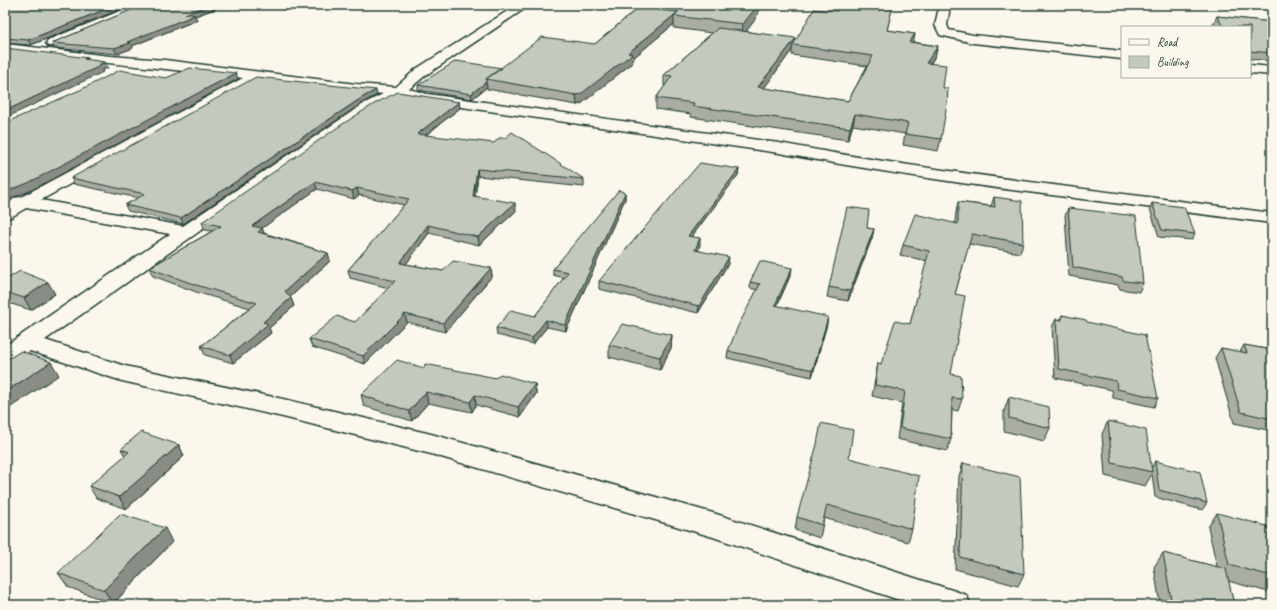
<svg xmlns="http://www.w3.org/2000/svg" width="1277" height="610" viewBox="0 0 1277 610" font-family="Caveat,sans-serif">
<rect width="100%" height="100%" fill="#fbf7ec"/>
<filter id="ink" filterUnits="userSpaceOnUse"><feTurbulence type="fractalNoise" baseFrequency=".025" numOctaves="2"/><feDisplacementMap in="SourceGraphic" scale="8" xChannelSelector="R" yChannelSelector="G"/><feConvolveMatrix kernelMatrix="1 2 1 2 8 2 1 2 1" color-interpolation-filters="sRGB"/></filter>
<g filter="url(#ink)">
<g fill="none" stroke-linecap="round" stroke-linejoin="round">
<g stroke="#1f3d34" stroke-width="3">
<path id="street" d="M135 5H149L148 7 56 46H48L46 43 48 40Z
M517 5H530L426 75 409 89 427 94 779 143C942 174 1108 191 1272 213V223C1108 202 942 184 779 153L427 102 401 96 375 109 339 133 45 340 125 366 283 399 431 434 713 513 955 591 966 595 971 605H914L713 537 431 454 283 417 122 381 30 351 13 362 5 364V346L170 234 26 208 11 217 5 218V206L11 202 14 198 21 197 243 78C164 68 84 61 5 52V44L110 56 165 60 356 84 396 87 416 69ZM259 80 383 94 365 103 329 127 183 226 41 200Z
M938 5 950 6 947 25 949 30 973 35 1122 51V59L973 43 940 35 935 25 939 7Z
M1250 65 1272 67V75L1250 73Z"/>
</g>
<use href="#street" fill="#fbf7ec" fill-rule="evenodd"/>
</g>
<path fill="#a9ada3" stroke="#1f3d34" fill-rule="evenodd" d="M5 5H131L31 45 5 43Z
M143 5H226L195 16 197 20 132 46 133 48 117 54 54 48 52 43Z
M840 5H893L887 30 915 34 913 42 938 46 935 56 931 63 943 88 941 139 938 151 903 145 905 134 853 125 848 140 691 117V114L656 109V98L665 86H664V75L712 33 674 28V24L632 59V63L581 104 577 105 487 89V87L472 99 418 90V85L502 68 595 44 638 8 754 21 746 31 795 41 837 11ZM792 50V55L867 66 848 101 764 88Z
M1217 16 1272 22V61L1250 59V27H1215L1213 24Z
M377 95 364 102 183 224 128 211 125 205 138 198 74 184 71 178Z
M459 102 460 108 426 135 584 179V187L478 176 475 196 516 211 479 245 429 233 406 264 443 271 491 268 492 276 445 332 407 322 365 364 312 347 309 339 355 322 389 288 350 278 348 270 404 205 359 195 354 199 317 189 262 228 264 233 328 253 330 261 290 297 294 306 269 328 271 333 233 363 205 355 201 346 250 308 199 293 153 276 149 268 212 231 205 230 202 222Z
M739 169 738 175 692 236 700 245 698 250 728 264 698 313 599 289V281Z
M625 193V199L566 331 547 327 533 344 497 335 496 328 535 316 564 278 553 275V269Z
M994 197 1023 243 1020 253 969 244 955 294 951 374 962 399 958 411 952 410 951 439 947 451 897 439 902 403 872 396 878 363 881 364 910 324 927 261 900 255 903 245 955 223 956 212 958 202 991 206Z
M1152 203 1195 234 1192 240 1159 237 1150 209Z
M1068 208 1143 283 1139 292 1120 289 1118 285 1069 276 1065 216Z
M867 228 874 229 872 238 848 301 827 297 829 287Z
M791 274 777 306 827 324 812 377 727 358 728 351 757 290 750 288V282Z
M5 280 55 294 31 310 5 302Z
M1062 315 1087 322 1158 398 1154 407 1113 398 1112 390 1055 378 1052 327 1056 319 1060 320Z
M672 335 671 348 660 370 609 357V345Z
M1244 345 1272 350V431L1234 423 1215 358 1221 348 1240 352Z
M424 368 535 384 536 394 520 417 476 405 472 412 428 403 412 421 364 406 361 395Z
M1009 397 1050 428 1044 441 1004 431V411Z
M1108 421 1152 467 1155 461 1207 503 1202 510 1155 497 1152 474 1145 486 1105 476 1102 434Z
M179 445 184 456 126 509 96 498 89 486 125 456 121 449Z
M849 458 912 529 908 542 824 518 820 538 795 530 797 517Z
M963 463 1024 574 1018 586 955 569 959 476Z
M1217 513 1272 538V593L1228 581 1234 605H1160L1154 567 1163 553 1217 567 1208 527Z
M172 542 113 604 68 587 58 573Z"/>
<path fill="#898d85" stroke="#1f3d34" d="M116 5H131L31 45 28 40Z
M210 5H226L195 16 197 20 132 46 133 48 117 54 114 48 185 14Z
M757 5H762L754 21 742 37 743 24Z
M678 12 674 16V24L632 59V63L581 104 577 105 576 95 628 53Z
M915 34 913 44 909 42Z
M796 38 795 45H793L792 50 757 98 758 87Z
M938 46 935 56 924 73 926 63Z
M105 62 108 68 102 70 103 72 5 118V111Z
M236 73 238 79 32 190 14 197 10 200 5 203V194L10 190Z
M486 82 487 87 472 99 471 94Z
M376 90 377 95 364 102 183 224 181 218 363 97Z
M459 102 460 108 418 141 417 134Z
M855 114 853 125 848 140 850 128Z
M477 169 478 176 474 203 473 196Z
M739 169 738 175 687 243 688 236Z
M315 182 317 189 254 234 252 226Z
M357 188 359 195 354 199 352 191Z
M625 193V199L566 331 565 325Z
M515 203 516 211 479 245 478 237Z
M428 225 429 233 401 271 400 263Z
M262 228 265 236 258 232Z
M874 229 872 238 848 301 850 291Z
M700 238V245L695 257V250Z
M328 253 330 261 288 299 285 291Z
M729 257 728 264 698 313 699 306Z
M491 268 492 276 445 332 443 323Z
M792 268 791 274 774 312 775 305Z
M48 282 55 294 31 310 24 298Z
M291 298 294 306 269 328 271 333 233 363 230 355 263 322Z
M405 314 407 322 365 364 363 356Z
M828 317 827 324 812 377 813 370Z
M546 320 547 327 533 344 532 338Z
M672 335 671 348 660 370V357Z
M51 362 59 375 5 411V392Z
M535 384 536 394 520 417 518 407Z
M426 392 428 403 412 421 409 411Z
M475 395 476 405 472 412 470 402Z
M179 445 184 456 126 509 119 497Z
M165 528 172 542 113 604 104 590Z"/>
<path fill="#c4c9be" stroke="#1f3d34" d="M5 5H116L28 40 5 38Z
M143 5H210L185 14 195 15 127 42 131 43 114 48 52 43Z
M683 5H757L755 9 743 24 674 16Z
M840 5H893L887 30 915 34 909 42 938 46 926 63 946 65 943 88H948L947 104 941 139 905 134 908 123 855 114 850 128 692 106 694 103 656 98 672 76 664 75 718 28 796 38 758 87 848 101 873 56 793 45 814 9 837 11Z
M638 8 678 12 628 53 632 54 581 94 576 95 486 79 542 37 595 44Z
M1217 16 1272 22V53L1250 51V27H1223Z
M5 48 89 58 84 59 105 62 98 65 100 66 5 111Z
M456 61 502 68 486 79V82L471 94 418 85Z
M190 68 236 73 28 183 10 190 5 194V123L80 90 120 70 166 78Z
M256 77 376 90 363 97 181 218 125 205 145 194 71 178Z
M398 92 459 102 417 134 494 143 499 138H505L512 132 584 179 477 169 473 196 515 203 478 237 428 225 400 263 443 271 453 261 491 268 443 323 405 314 363 356 309 339 337 316 355 322 395 281 348 270 409 199 357 188 352 191 315 182 252 226 262 228 258 232 328 253 285 291 291 298 263 322 268 324 230 355 201 346 257 303 196 285 149 268 221 226 202 222 338 127 374 104Z
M700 163 739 169 688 236 700 238 695 250 729 257 699 306 599 281Z
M619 190 625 193 565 325 546 320 532 338 496 328 511 310 535 316 568 272 553 269Z
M994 197 1022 201 1023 243 972 234 955 294 965 296 951 374 961 376 962 399 952 398 951 439 900 428 905 391 875 385 878 363 881 364 895 321 910 324 929 251 903 245 915 214 958 224V202L995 207Z
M1152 203 1184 207 1195 234 1162 230Z
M847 207 869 210 867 228 874 229 850 291 829 287Z
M1068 208 1136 216 1143 283 1124 281 1122 277 1073 267Z
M760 261 792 268 775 305 828 317 813 370 728 351 738 326 760 284 750 282Z
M20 271 48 282 24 298 5 292V280Z
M1062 315 1086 320 1087 322 1145 335 1158 398 1117 389 1116 381 1059 369 1056 319 1062 320Z
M622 324 672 335 660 357 609 345Z
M1244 345 1272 350V419L1241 412 1221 348 1247 353Z
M21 351 51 362 5 392V361Z
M397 360 424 368 425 364 496 378 500 374 535 384 518 407 475 395 470 402 426 392 409 411 361 395Z
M1009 397 1049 407 1050 428 1009 418Z
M1108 421 1146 430 1152 472 1112 463Z
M821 423 853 430 849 458 919 476 912 529 827 505 822 525 797 517 817 444Z
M141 432 179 445 119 497 89 486 129 452 121 449Z
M1155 461 1200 472 1207 503 1159 490Z
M963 463 1020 477 1024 574 960 557Z
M1217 513 1267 526 1271 537 1272 538V576L1229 565Z
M120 514 165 528 104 590 58 573Z
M1163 553 1226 569 1234 605H1172Z"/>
</g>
<rect width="1277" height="610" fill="none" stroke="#fbf7ec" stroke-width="20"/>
<rect x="10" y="10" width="1257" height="590" fill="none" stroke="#1f3d34" stroke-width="1.5" filter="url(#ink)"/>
<rect x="1121" y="26" width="130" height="52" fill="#fbf7ec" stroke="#a3ada2"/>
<rect x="1129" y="39" width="20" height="6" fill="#fbf7ec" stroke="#a3ada2"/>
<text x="1157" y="46" font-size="12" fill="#1f3d34">Road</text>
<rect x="1129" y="56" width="20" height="12" fill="#c4c9be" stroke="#a3ada2"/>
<text x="1157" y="66" font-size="12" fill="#1f3d34">Building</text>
</svg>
